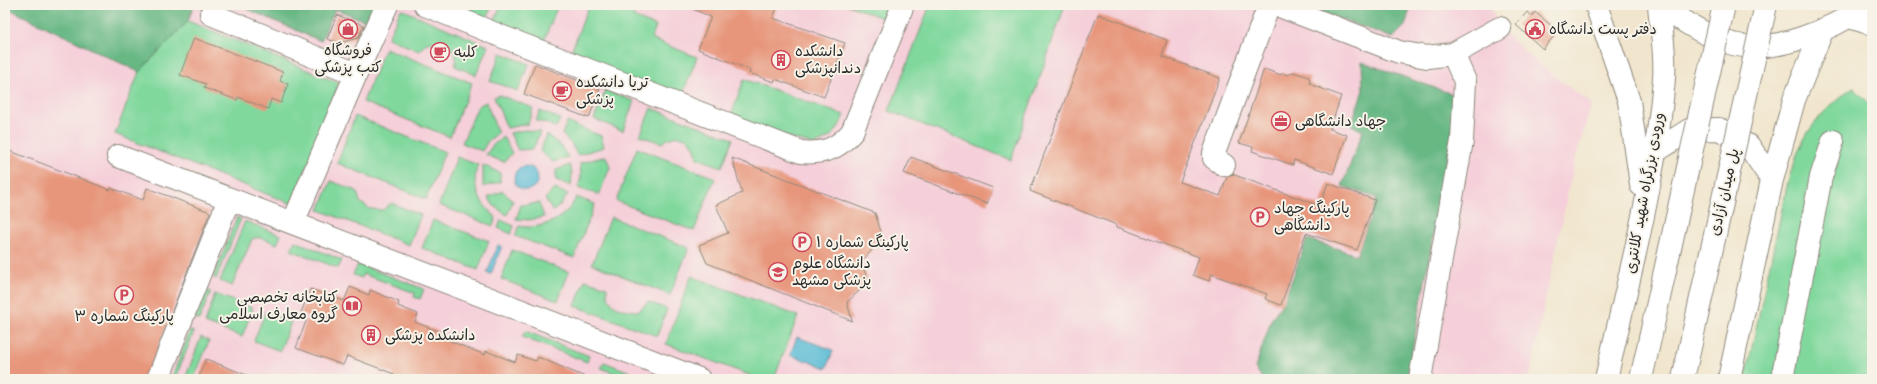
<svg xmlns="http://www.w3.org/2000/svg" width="1877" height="384" viewBox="0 0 1877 384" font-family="Mynerve,'Playpen Sans Arabic',sans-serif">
<rect width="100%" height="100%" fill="#f7f3e8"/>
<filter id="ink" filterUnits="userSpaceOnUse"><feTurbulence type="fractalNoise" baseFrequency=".025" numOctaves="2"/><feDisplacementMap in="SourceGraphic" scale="8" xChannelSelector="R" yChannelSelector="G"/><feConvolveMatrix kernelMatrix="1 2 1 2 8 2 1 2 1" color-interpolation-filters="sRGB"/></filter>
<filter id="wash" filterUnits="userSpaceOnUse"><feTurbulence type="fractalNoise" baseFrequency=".012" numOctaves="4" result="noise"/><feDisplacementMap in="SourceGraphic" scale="16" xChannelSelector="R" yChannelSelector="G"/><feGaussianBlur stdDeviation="0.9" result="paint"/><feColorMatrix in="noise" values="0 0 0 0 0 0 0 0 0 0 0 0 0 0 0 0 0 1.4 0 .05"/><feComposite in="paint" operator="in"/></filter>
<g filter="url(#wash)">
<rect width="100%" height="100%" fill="#f1e6cd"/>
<path fill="#f5cfd9" d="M5 5H1490L1500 28 1541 66 1592 104 1574 164 1529 379H5Z"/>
<path fill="#80d89d" stroke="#568264" d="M451 5H492L487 19Z
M501 5H558L543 43 493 24Z
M589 5H631L630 9 635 11 633 17 656 26 651 39 697 57 681 99 569 57Z
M848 5H890L885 19Z
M930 5H1065L1011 160 889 111Z
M401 9 488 46 476 75 455 66C461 48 442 40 427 43L419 51 388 38Z
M188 21 339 83 292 204 115 134 139 72Z
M385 48 472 83 450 137 363 102Z
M501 53 529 64 518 91 490 81Z
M744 79 844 115C836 135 832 137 813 145L730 119Z
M1853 87 1872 106V379H1745L1787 186C1800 137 1813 118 1853 87Z
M606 90 634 101 623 131 594 119Z
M499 95 533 108 528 124 507 128 494 97Z
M486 102 498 133 488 141 482 151 462 143 478 106Z
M651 108 733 139 722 167 697 158C695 137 678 130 662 143L640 136Z
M540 111 560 119 556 128 549 124 536 121Z
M355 116 445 152 426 199 337 163Z
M567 122 601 136 604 147 577 155 572 145 562 134Z
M526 130 540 132 533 149 518 150 510 133Z
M547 135 560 145 568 157 553 162 540 151Z
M503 137 512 153 504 162 486 155 492 146Z
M637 148 715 178 694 231 616 201Z
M606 156 610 167 599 195 578 188 581 177 580 163Z
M457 157 478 165C470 185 480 204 496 217L493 226 439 205Z
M483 165 500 173V182L483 187Z
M570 165 572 172 571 186 556 180V170Z
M331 181 357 191 360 202 370 209 383 210 391 203 421 215 409 245 319 210Z
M554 189 568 194 561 204 553 212 545 199Z
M503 191 513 201 507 215 494 206 488 197Z
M576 197 595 204 574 258 515 236 519 226C540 231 568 218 576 197Z
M539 203 544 217 529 220 516 219 521 205Z
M237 217 241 219 216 279 213 277Z
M611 217 689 248 670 295 592 264Z
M433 220 489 241 478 270 422 248Z
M501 220 514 226 511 234 498 228Z
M245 221 281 235 277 244C269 241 259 235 252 239L232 286 220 281Z
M295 241 342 260 338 268 291 250Z
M512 250 569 272 558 301 501 279Z
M358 264 424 289 420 299 414 297 415 293 363 274 362 278 353 275Z
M691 276 798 316 774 379H760L666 344Z
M585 280 607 287C605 306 623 311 638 311L648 302 667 309 657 336 575 306Z
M207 290 211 292 199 320 195 319Z
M215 294 253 308 242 337 205 323Z
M265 312 291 322 280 351 254 341Z
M190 331 194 332 175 379H171Z
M525 331 589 356 587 362 522 337Z
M201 337 209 341 194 379H185Z
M604 362 648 379H629L601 368Z"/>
<path fill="#68b884" stroke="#4a7258" d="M5 5H194L188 21 139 72 5 7Z
M238 5H380L371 23 335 9 321 41Z
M1301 5H1411L1405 26 1393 38Z
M1362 62 1452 94 1453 128 1407 379H1263L1255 368 1272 318 1284 301 1307 239 1357 255 1377 198 1342 186 1363 131 1351 125 1363 90Z"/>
<path fill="#57bad5" stroke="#417280" d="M514 178a12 12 0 1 1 24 0a12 12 0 1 1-24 0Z
M498 245 502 246 491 274 487 273Z
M797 337 833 350 827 368 790 355Z"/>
<g id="blocks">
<path fill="#e7967c" d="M684 5H778L773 18 845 43 824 97 775 79 774 82 749 73 750 70 698 49 711 17Z
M1527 12 1532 16 1535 12 1553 27 1550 31 1555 35 1543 49 1516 25Z
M1098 14 1167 40 1162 56 1220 78 1180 182 1220 196 1227 177 1232 174 1320 206 1328 183 1375 200 1357 250 1306 233 1281 305 1265 299 1267 294 1211 274 1209 281 1193 275 1199 257 1117 227V225L1030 191Z
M337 15 364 25 358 38 339 43 327 39Z
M194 38 283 72 280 81 288 84 281 103 271 99 268 109 238 97 237 100 204 88 206 84 180 75Z
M535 64 600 89 589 118 524 94Z
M1264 69 1281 75 1282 73 1288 75 1293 72 1309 77 1310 83 1315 86 1341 96 1330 129 1347 135 1333 174 1294 160 1293 165 1252 151 1253 147 1239 143Z
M5 149 110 190 111 188 143 200 147 188 210 212 146 379H5Z
M911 157 993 188 987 204 904 173Z
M732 158 875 213 883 238 861 262 869 282 847 302 852 321 707 263 699 245 728 233 716 205 742 193Z
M350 287 369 295 370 290 399 302 398 306 418 314 415 322 443 333 441 337 485 355 486 351 515 362 518 355 536 361 538 357 590 379H392L394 374 347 356 343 365 296 348 308 316 301 313 310 289 344 301Z
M206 359 254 378 253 379H198Z"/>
</g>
</g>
<g filter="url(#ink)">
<use href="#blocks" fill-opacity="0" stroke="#8e887c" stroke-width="1"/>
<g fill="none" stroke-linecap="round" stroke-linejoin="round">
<g stroke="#8e887c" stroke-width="24">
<path id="minor" d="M425 5 503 37 801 152C824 154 837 149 852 132L903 5
M1277 5 1399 52 1427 57 1453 54 1500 28
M211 14 356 74 387 5
M118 156 699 379
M1224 165 1214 158V153L1269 5
M293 223 356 74
M158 379 229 199
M1420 379 1462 141 1465 81 1453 54
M1782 379 1821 177 1833 141"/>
</g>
<g stroke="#8e887c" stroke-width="24">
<path id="highway" d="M1596 5 1629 101 1641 185
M1661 5C1682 21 1706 37 1733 44 1774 55 1833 29 1867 5
M1849 17 1872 24
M1653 153 1689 130 1719 129 1749 146 1772 180
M1606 379C1628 280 1656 179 1664 78 1666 54 1661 29 1659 5
M1729 379 1772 180 1794 100 1822 31"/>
</g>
<use href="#minor" stroke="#fff" stroke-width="22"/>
<use href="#highway" stroke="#fff" stroke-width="22"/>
<g stroke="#8e887c" stroke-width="24" stroke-linecap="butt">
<path id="highway-bridge" d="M1641 379 1724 5
M1683 379 1766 5"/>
</g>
<use href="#highway-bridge" stroke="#fff" stroke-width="22"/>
</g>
</g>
<defs>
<g id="shop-ring" transform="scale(1)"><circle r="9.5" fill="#f7f3e8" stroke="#d1495b" stroke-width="1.5"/><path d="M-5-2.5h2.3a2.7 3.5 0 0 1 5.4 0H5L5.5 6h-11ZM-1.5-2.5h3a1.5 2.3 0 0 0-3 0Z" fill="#d1495b"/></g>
<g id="civic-ring" transform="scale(1)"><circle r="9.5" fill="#f7f3e8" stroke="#d1495b" stroke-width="1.5"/><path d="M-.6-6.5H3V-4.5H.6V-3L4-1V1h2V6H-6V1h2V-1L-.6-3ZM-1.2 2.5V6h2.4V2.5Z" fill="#d1495b"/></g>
<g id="cafe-ring" transform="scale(1)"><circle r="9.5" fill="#f7f3e8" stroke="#d1495b" stroke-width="1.5"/><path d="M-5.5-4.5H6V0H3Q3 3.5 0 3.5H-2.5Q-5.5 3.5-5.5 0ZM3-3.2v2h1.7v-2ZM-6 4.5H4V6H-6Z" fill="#d1495b"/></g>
<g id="building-ring" transform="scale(1)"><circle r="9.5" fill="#f7f3e8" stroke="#d1495b" stroke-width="1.5"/><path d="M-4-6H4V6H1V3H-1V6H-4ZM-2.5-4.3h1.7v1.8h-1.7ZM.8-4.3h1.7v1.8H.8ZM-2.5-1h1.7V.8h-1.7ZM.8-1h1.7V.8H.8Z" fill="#d1495b"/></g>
<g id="office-ring" transform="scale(1)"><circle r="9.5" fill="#f7f3e8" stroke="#d1495b" stroke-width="1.5"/><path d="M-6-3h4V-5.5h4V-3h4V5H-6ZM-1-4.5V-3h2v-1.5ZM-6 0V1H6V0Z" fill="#d1495b"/></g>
<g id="parking-ring" transform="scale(1)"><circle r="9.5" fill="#f7f3e8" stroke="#d1495b" stroke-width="1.5"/><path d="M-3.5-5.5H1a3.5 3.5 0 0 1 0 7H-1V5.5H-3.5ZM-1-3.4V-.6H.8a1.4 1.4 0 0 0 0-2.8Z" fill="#d1495b"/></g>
<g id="university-ring" transform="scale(1)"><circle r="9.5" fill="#f7f3e8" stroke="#d1495b" stroke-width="1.5"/><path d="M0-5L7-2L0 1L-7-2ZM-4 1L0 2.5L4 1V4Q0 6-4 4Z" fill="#d1495b"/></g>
<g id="library-ring" transform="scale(1)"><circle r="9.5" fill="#f7f3e8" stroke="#d1495b" stroke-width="1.5"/><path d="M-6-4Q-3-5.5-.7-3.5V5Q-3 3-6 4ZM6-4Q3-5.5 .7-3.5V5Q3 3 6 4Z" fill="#d1495b"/></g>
</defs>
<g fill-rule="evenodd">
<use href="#shop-ring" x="348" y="29"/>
<use href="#civic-ring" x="1535" y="29"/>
<use href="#cafe-ring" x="440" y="52"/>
<use href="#building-ring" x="781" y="60"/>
<use href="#cafe-ring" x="562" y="91"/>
<use href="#office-ring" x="1281" y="121"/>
<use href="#parking-ring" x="1260" y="217"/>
<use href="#parking-ring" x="802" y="242"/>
<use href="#university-ring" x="778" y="272"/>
<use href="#parking-ring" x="124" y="295"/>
<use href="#library-ring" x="352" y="306"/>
<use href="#building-ring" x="371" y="335"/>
</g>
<g text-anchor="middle" stroke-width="4" stroke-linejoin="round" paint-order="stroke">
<g font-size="15" fill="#2b2b2b" stroke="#f7f3e8" text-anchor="start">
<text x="1549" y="34">دفتر پست دانشگاه</text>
<text x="348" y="55" text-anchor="middle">فروشگاه<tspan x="348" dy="17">کتب پزشکی</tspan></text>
<text x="795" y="56">دانشکده<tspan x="795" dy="17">دندانپزشکی</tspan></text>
<text x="454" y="57">کلبه</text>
<text x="576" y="87">تریا دانشکده<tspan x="576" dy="17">پزشکی</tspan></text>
<text x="1295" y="126">جهاد دانشگاهی</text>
<text x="1274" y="213">پارکینگ جهاد<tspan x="1274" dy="17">دانشگاهی</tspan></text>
<text x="816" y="247">پارکینگ شماره ۱</text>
<text x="792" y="268">دانشگاه علوم<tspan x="792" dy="17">پزشکی مشهد</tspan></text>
<text x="338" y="302" text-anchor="end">کتابخانه تخصصی<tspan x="338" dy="17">گروه معارف اسلامی</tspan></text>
<text x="124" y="321" text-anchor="middle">پارکینگ شماره ۳</text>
<text x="385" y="340">دانشکده پزشکی</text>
</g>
<g font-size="15" fill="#2b2b2b" stroke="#f7f3e8">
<text transform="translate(1724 192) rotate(-77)" y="5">پل میدان آزادی</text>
<text transform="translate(1644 193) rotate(-80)" y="5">ورودی بزرگراه شهید کلانتری</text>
</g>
</g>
<rect width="1877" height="384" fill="none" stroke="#f7f3e8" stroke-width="20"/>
</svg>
